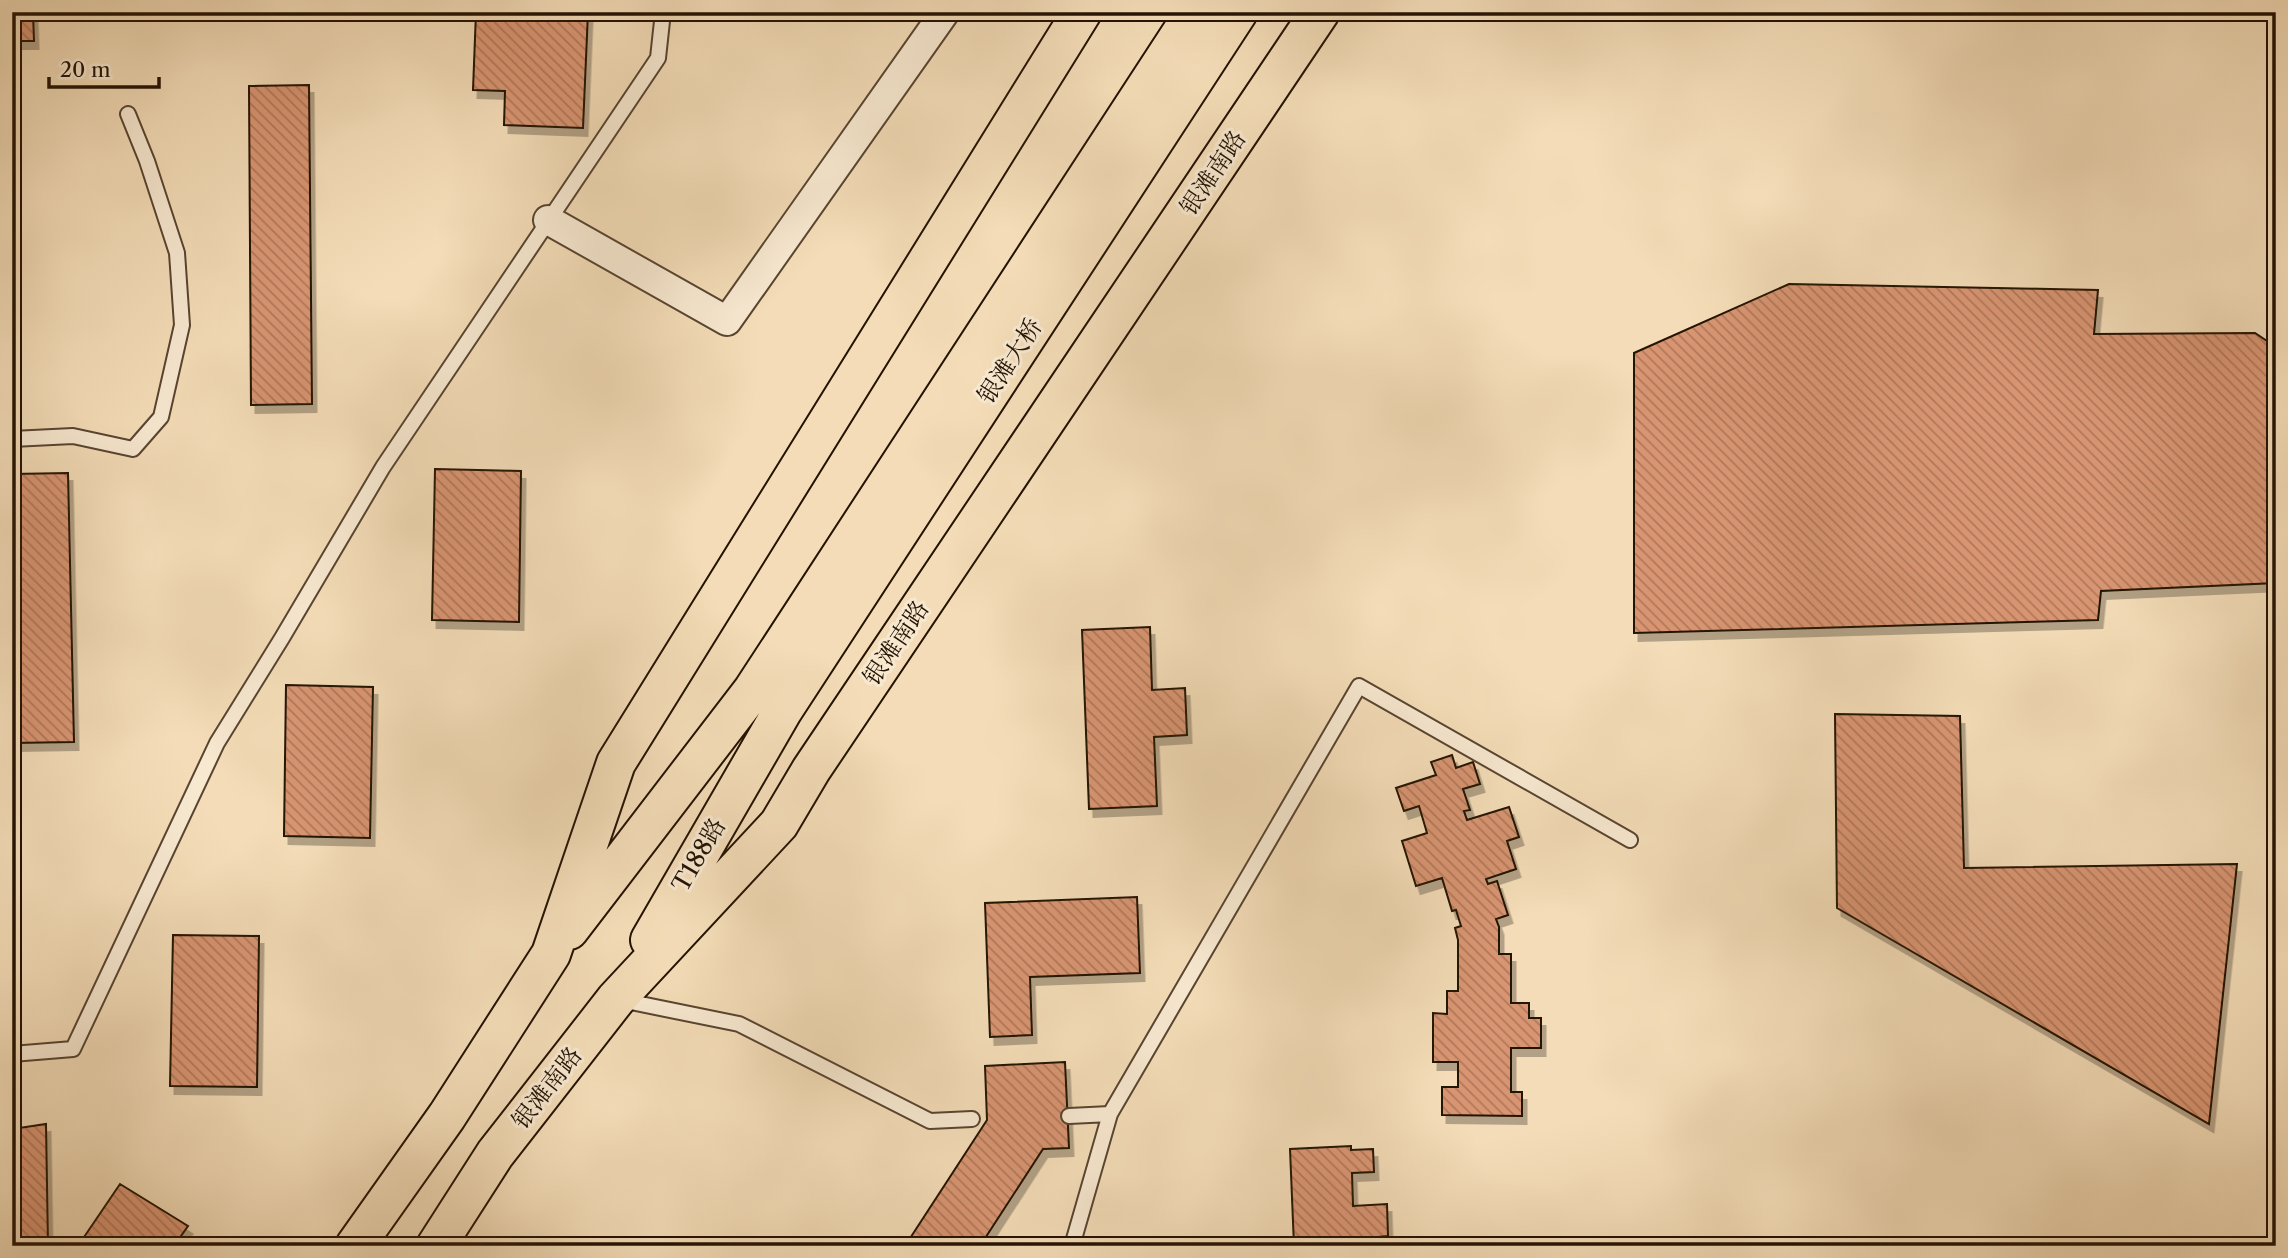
<svg xmlns="http://www.w3.org/2000/svg" width="2288" height="1258" viewBox="0 0 2288 1258" font-family="'Libre Caslon Text','Noto Serif SC',serif">
<defs>
<pattern id="building-back-hatch" width="6" height="6" patternUnits="userSpaceOnUse" patternTransform="scale(1.75)"><rect width="6" height="6" fill="#d99572"/><path d="M-1 5l2 2M0 0l6 6M5-1l2 2" fill="none" stroke="#b0785b"/></pattern>
<filter id="shadow"><feDropShadow dx="4.5" dy="8" stdDeviation="0" flood-color="#0004"/></filter>
</defs>
<rect width="100%" height="100%" fill="#f3dcb7"/>
<filter id="stains"><feTurbulence type="fractalNoise" baseFrequency=".00286" numOctaves="4"/><feColorMatrix values="0 0 0 0 .2 0 0 0 0 .09 0 0 0 0 .02 0 0 0 .5 -.17"/></filter>
<radialGradient id="worn" r=".72"><stop offset=".6" stop-color="#630" stop-opacity="0"/><stop offset="1" stop-color="#630" stop-opacity=".3"/></radialGradient>
<path fill="url(#building-back-hatch)" stroke="#241203" stroke-width="2" filter="url(#shadow)" d="M12 12H33L34 41H12Z
M476 12H588L583 128 504 125 505 91 473 90Z
M309 85 312 404 251 405 249 86Z
M1789 284 2098 290 2094 334 2255 333 2276 347V583L2101 591 2098 620 1634 633V353Z
M435 469 521 471 519 622 432 620Z
M68 473 74 742 12 743V474Z
M1150 627 1152 690 1185 688 1187 735 1154 737 1157 806 1089 809 1082 630Z
M286 685 373 687 370 838 284 836Z
M1835 714 1960 716 1964 868 2237 864 2209 1124 1837 908Z
M1452 755 1456 768 1473 762 1480 784 1463 789 1470 810 1464 811 1467 820 1509 807 1519 837 1507 841 1516 869 1486 879 1488 884 1497 881 1508 915 1496 919 1499 927V954H1511V1003H1529V1018H1541V1048H1511V1092H1522V1116L1442 1115V1087H1458V1062H1433V1013L1447 1014V991H1458V940L1455 928 1461 926 1456 910 1452 911 1442 878 1416 886 1402 841 1427 833 1419 806 1404 811 1396 788 1436 775 1431 762Z
M1137 897 1140 973 1030 977 1032 1035 990 1037 985 903Z
M173 935 259 936 257 1087 170 1086Z
M1065 1062 1069 1148 1043 1149 980 1246H905L987 1120 985 1066Z
M46 1124 48 1246H12V1129Z
M1351 1146V1150L1373 1149 1374 1172 1352 1173 1353 1206 1387 1204 1388 1236 1379 1237V1246H1294L1290 1149Z
M120 1184 188 1226 174 1246H78Z"/>
<g fill="none" stroke-linecap="round" stroke-linejoin="round">
<g stroke="#584430" stroke-width="18">
<path id="lane" d="M12 439 73 436 133 449 161 417 182 325 177 253 147 161 128 114
M621 1000 739 1024 930 1121 972 1119
M12 1054 73 1049 217 743 282 638 383 467 658 58 663 12
M1069 1116 1110 1114 1359 686 1630 840
M1072 1246 1110 1114"/>
</g>
<g stroke="#584430" stroke-width="32">
<path id="street" d="M548 220 727 321 945 12"/>
</g>
<g stroke="#241203" stroke-width="42">
<path id="primary" d="M569 930 753 690 1195 12
M650 940 783 710 1238 12
M355 1246 447 1116 551 954 616 763 1082 12
M436 1246 495 1154 616 999 779 824 811 770 1320 12"/>
</g>
<use href="#lane" stroke="#f7e8d0" stroke-width="14"/>
<use href="#street" stroke="#f7e8d0" stroke-width="28"/>
<use href="#primary" stroke="#f3dcb7" stroke-width="38"/>
</g>
<g text-anchor="middle" stroke-width="6" stroke-linejoin="round" paint-order="stroke">
<g font-size="24" fill="#241203" stroke="#f7e8d0">
<text transform="translate(1213 173) rotate(-56)" y="8">银滩南路</text>
<text transform="translate(1010 361) rotate(-57)" y="8">银滩大桥</text>
<text transform="translate(896 643) rotate(-56)" y="8">银滩南路</text>
<text transform="translate(699 855) rotate(-60)" y="8">T188路</text>
<text transform="translate(547 1088) rotate(-52)" y="8">银滩南路</text>
</g>
</g>
<rect width="2288" height="1258" fill="none" stroke="#f3dcb7" stroke-width="42"/>
<rect x="14" y="14" width="2260" height="1230" fill="none" stroke="#241203" stroke-width="3.5"/>
<rect x="21" y="21" width="2246" height="1216" fill="none" stroke="#241203" stroke-width="2"/>
<path d="M49 77v10h110v-10" fill="none" stroke="#241203" stroke-width="3.5"/>
<text x="60" y="77" font-size="21" fill="#241203" stroke="#f7e8d0" stroke-width="5" paint-order="stroke">20 m</text>
<rect width="100%" height="100%" filter="url(#stains)"/>
<rect width="100%" height="100%" fill="url(#worn)"/>
</svg>
